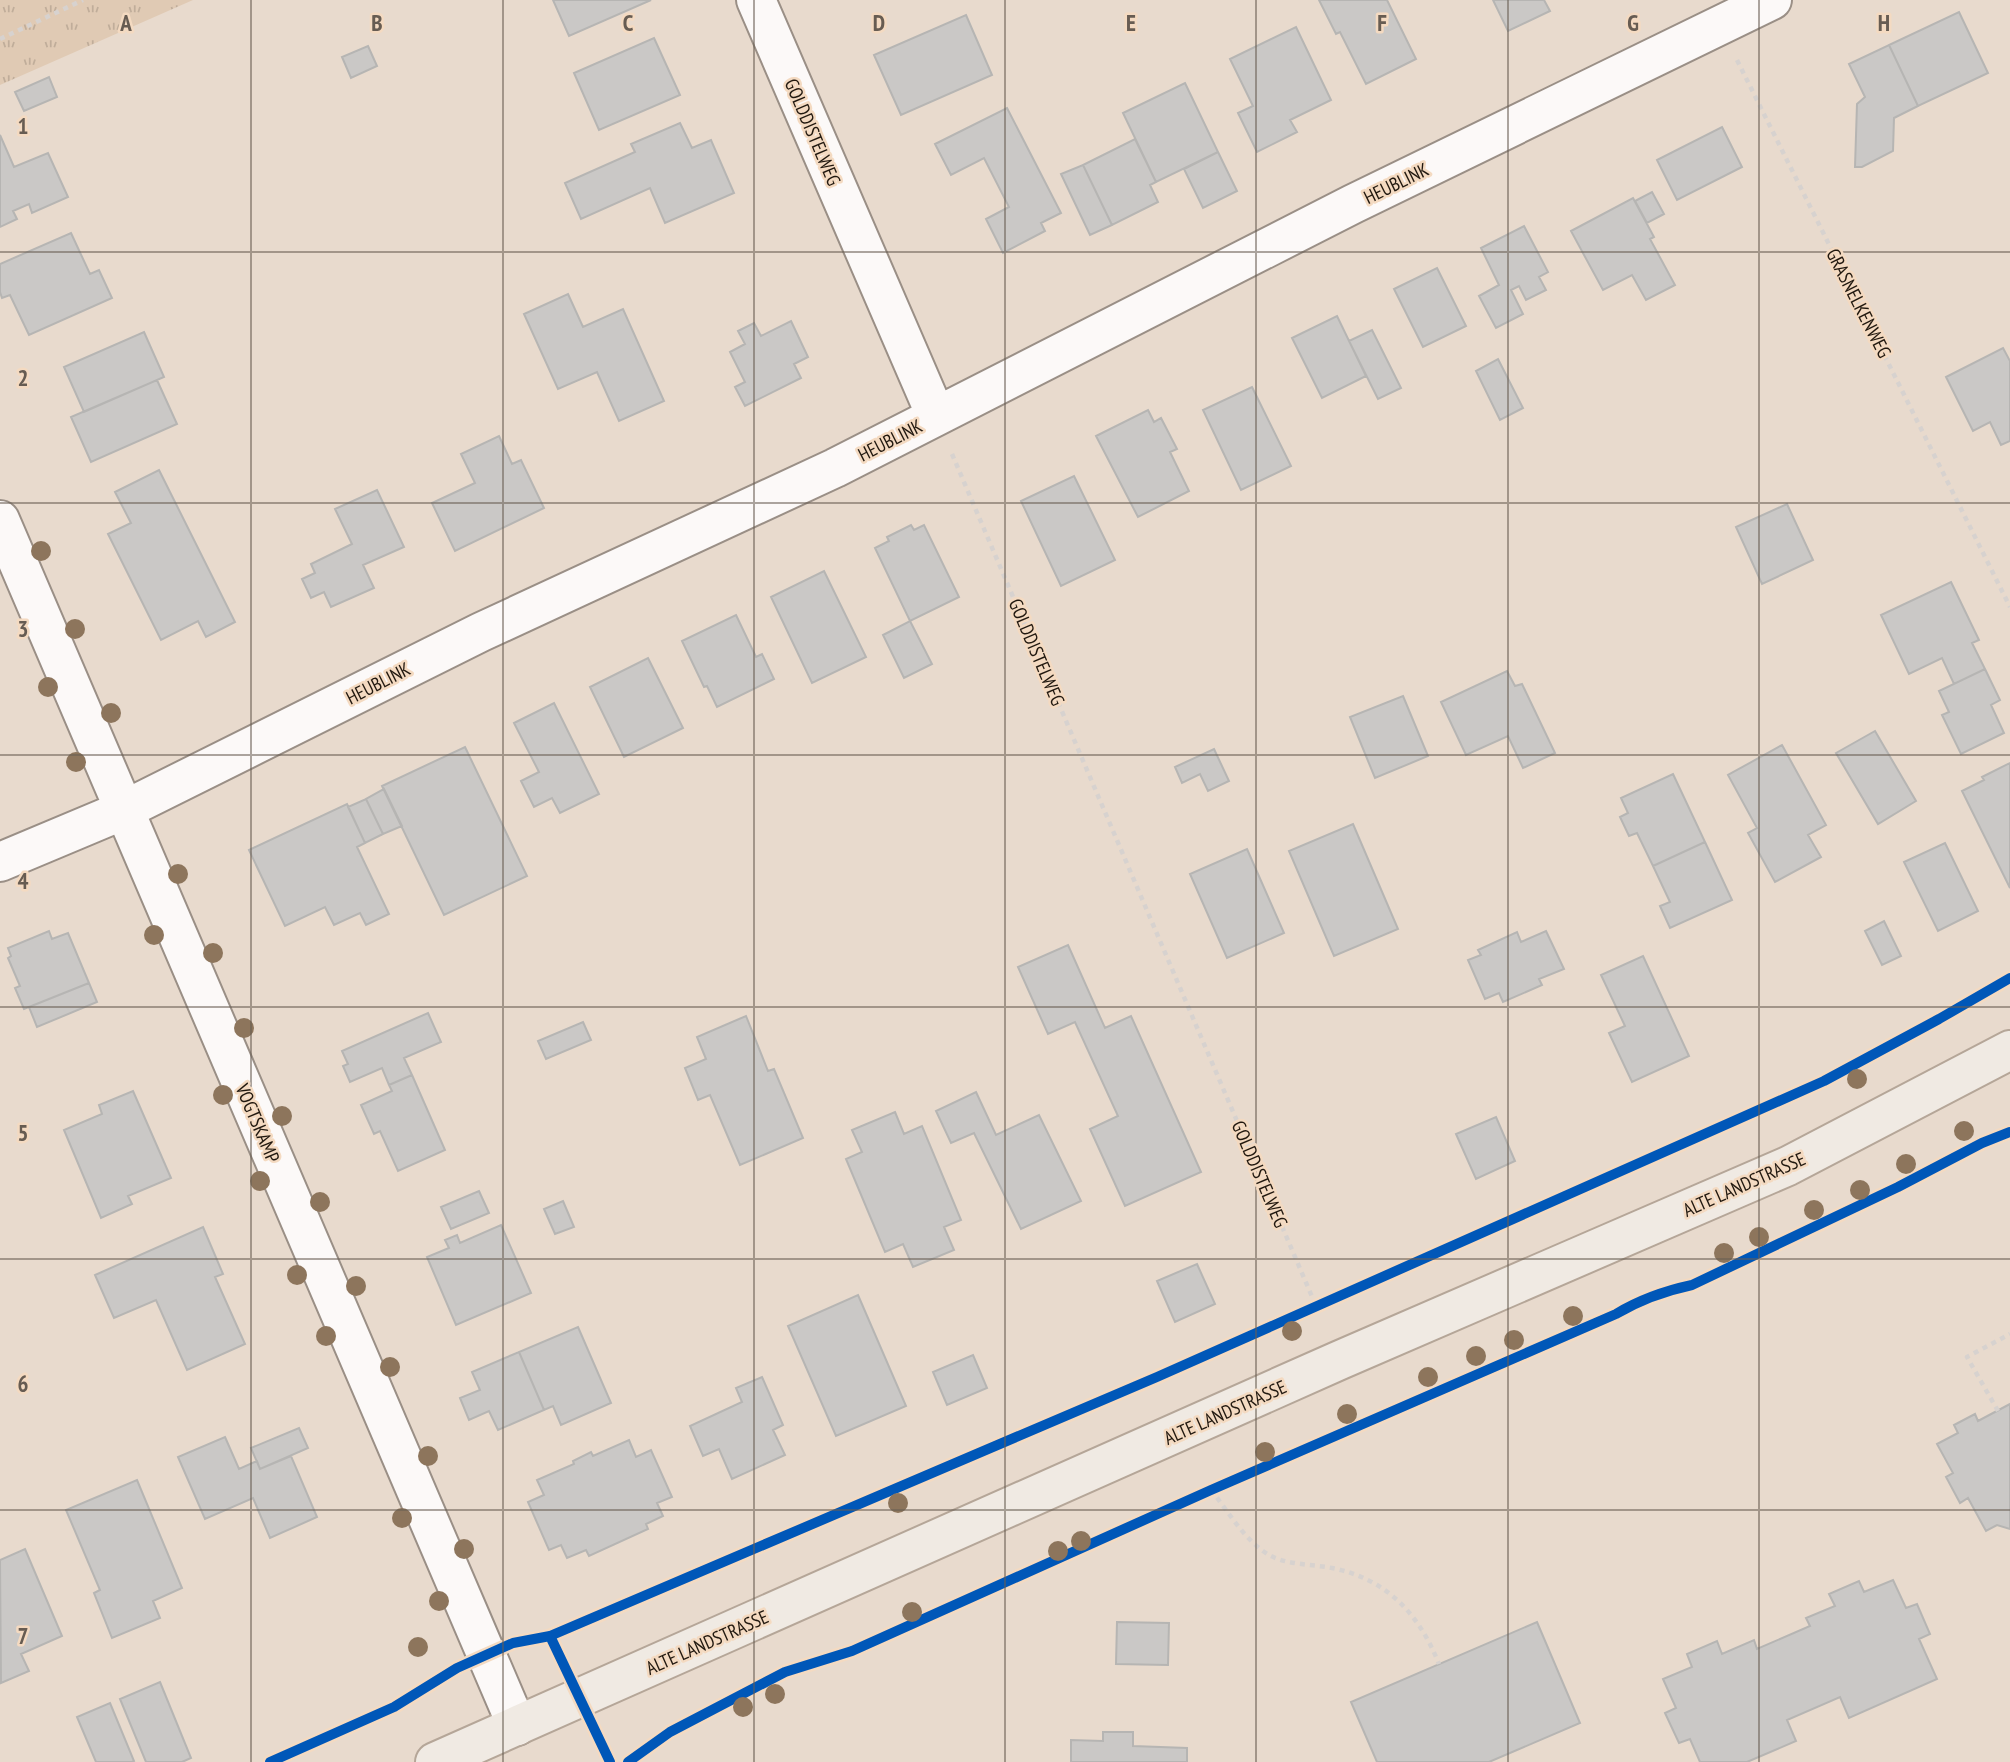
<svg xmlns="http://www.w3.org/2000/svg" width="2010" height="1762" viewBox="0 0 2010 1762" font-family="'PT Sans Narrow',sans-serif">
<defs>
<pattern id="park-tufts" width="24" height="20" patternUnits="userSpaceOnUse" patternTransform="scale(1.75)"><rect width="24" height="20" fill="#e0cab4"/><path d="M3 7l-1-3M5 7V3M7 7l1-3M15 17l-1-3M17 17v-4M19 17l1-3" fill="none" stroke="#c0ad9a"/></pattern>
</defs>
<rect width="100%" height="100%" fill="#e8dacd"/>
<path fill="url(#park-tufts)" d="M0 0H193L0 85Z"/>
<path fill="#cac8c6" stroke="#b6b5b3" stroke-width="2" d="M553 0H651L569 36Z
M1319 0H1387L1416 59 1366 84 1340 32 1336 34Z
M1493 0H1544L1550 11 1508 31Z
M1959 12 1988 73 1918 106 1889 45Z
M966 15 992 75 901 115 874 55Z
M1296 27 1331 100 1290 120 1297 132 1257 152 1238 113 1253 106 1230 59Z
M654 38 680 95 599 130 574 73Z
M1889 45 1918 106 1894 118 1893 151 1862 167H1855L1857 104 1865 97 1849 64Z
M368 46 377 66 351 78 342 57Z
M49 77 57 97 24 111 15 92Z
M1185 83 1218 152 1156 182 1123 113Z
M1007 108 1061 213 1041 223 1045 231 1003 253 986 219 1009 207 984 158 951 175 935 144Z
M680 123 692 148 711 140 734 193 665 223 650 188 581 219 565 183 635 152 631 144Z
M1722 127 1742 167 1677 200 1657 160Z
M0 135 14 167 48 153 68 197 32 213 29 204 13 211 17 219 0 227Z
M1135 139 1156 182 1150 185 1158 202 1112 225 1083 165Z
M1218 152 1237 191 1203 208 1184 169Z
M1083 165 1112 225 1090 235 1061 174Z
M1652 192 1664 214 1647 223 1635 201Z
M1633 198 1654 237 1650 239 1675 285 1646 300 1632 275 1603 290 1571 231Z
M1524 226 1548 272 1539 277 1546 290 1526 300 1519 286 1511 290 1523 314 1496 328 1479 296 1499 285 1481 248Z
M71 233 90 274 99 270 112 298 29 335 10 295 2 298 0 292V264Z
M1437 268 1466 326 1423 347 1394 289Z
M568 294 583 327 623 309 664 401 619 421 597 372 558 389 524 314Z
M1337 316 1366 376 1322 398 1292 338Z
M791 321 808 357 794 364 801 378 745 406 735 387 745 382 730 352 745 344 738 331 754 323 761 336Z
M1372 330 1401 388 1378 399 1349 341Z
M144 332 164 377 84 412 64 367Z
M2003 348 2010 361V441L2001 445 1990 422 1973 431 1946 377Z
M1498 359 1523 408 1500 420 1476 371Z
M157 380 177 424 91 462 71 417Z
M1252 387 1291 466 1241 490 1203 410Z
M1148 410 1154 422 1161 418 1177 449 1170 452 1189 491 1138 517 1096 436Z
M499 436 512 464 521 460 544 508 455 551 432 503 475 483 461 454Z
M159 470 235 622 206 637 198 621 161 640 108 534 131 523 115 492Z
M1074 476 1115 560 1061 586 1021 501Z
M377 490 404 547 363 565 374 588 331 607 324 592 311 598 302 579 315 573 311 564 352 544 335 509Z
M1787 504 1813 560 1762 584 1736 527Z
M911 525 914 530 924 525 959 597 910 621 875 548 889 541 887 537Z
M824 571 866 657 812 683 771 597Z
M1951 582 1979 640 1972 643 1985 669 1954 684 1942 658 1909 674 1881 615Z
M736 615 756 657 762 654 774 679 717 707 707 686 704 687 682 641Z
M910 621 932 664 904 678 883 635Z
M648 658 683 728 624 757 590 687Z
M1985 669 2000 700 1991 705 2004 733 1961 754 1942 715 1949 712 1939 691Z
M1507 671 1515 686 1522 684 1555 753 1523 768 1508 736 1466 755 1441 702Z
M1403 696 1428 756 1375 778 1350 717Z
M554 703 599 794 560 813 552 798 534 807 521 781 539 772 514 723Z
M1875 731 1916 801 1878 824 1836 753Z
M1782 745 1826 825 1808 835 1821 857 1775 882 1748 833 1757 828 1728 775Z
M465 747 527 876 444 915 382 786Z
M1214 749 1229 781 1208 791 1200 774 1182 783 1175 767Z
M2010 763V888L1962 791 1984 780 1982 777Z
M1673 774 1705 842 1653 866 1637 833 1629 836 1620 817 1628 813 1621 798Z
M384 789 402 826 383 834 366 799Z
M366 799 383 834 365 843 348 807Z
M347 804 365 843 357 847 389 914 366 925 360 913 334 925 325 907 285 926 249 850Z
M1353 824 1398 929 1334 956 1289 851Z
M1705 842 1732 900 1670 928 1660 906 1670 902 1653 866Z
M1945 843 1978 911 1938 931 1904 862Z
M1247 849 1284 933 1227 958 1190 874Z
M1884 921 1901 956 1882 965 1865 931Z
M49 931 52 939 68 933 89 983 24 1009 15 988 20 986 8 958 11 956 8 948Z
M1546 931 1564 969 1539 979 1542 985 1503 1002 1499 993 1485 999 1468 960 1481 955 1478 950 1517 932 1521 942Z
M1068 945 1105 1028 1131 1016 1201 1172 1125 1206 1090 1129 1118 1116 1075 1022 1048 1034 1018 967Z
M1643 956 1689 1056 1632 1082 1609 1033 1625 1026 1601 975Z
M89 983 97 1002 37 1027 29 1007Z
M428 1013 441 1042 404 1058 412 1075 389 1085 382 1068 350 1082 343 1066 348 1064 342 1051Z
M746 1016 768 1071 774 1069 803 1138 740 1165 710 1095 698 1100 685 1068 706 1059 697 1037Z
M583 1022 591 1040 546 1059 538 1041Z
M412 1075 445 1150 398 1171 380 1131 374 1134 361 1105 392 1091 389 1085Z
M133 1091 171 1178 128 1196 132 1204 101 1218 64 1130 102 1114 99 1105Z
M976 1092 996 1135 1039 1115 1081 1201 1021 1229 974 1133 951 1143 936 1111Z
M895 1112 904 1134 922 1126 961 1220 944 1227 954 1250 913 1267 903 1244 885 1252 846 1159 862 1152 852 1130Z
M1496 1117 1515 1161 1476 1179 1456 1134Z
M479 1191 489 1213 451 1229 441 1207Z
M563 1201 574 1227 555 1234 544 1209Z
M501 1225 531 1293 456 1325 427 1257 449 1248 445 1240 457 1235 460 1243Z
M203 1227 223 1274 215 1277 245 1344 187 1370 156 1300 114 1318 95 1275Z
M1197 1264 1215 1304 1175 1322 1157 1281Z
M858 1295 906 1406 836 1436 788 1326Z
M578 1327 611 1403 561 1425 553 1406 544 1410 519 1352Z
M519 1352 544 1410 498 1430 489 1411 469 1420 460 1398 480 1390 472 1372Z
M973 1355 987 1388 947 1405 933 1372Z
M762 1377 783 1425 773 1430 785 1455 732 1479 719 1449 703 1456 690 1426 742 1402 736 1388Z
M2010 1404V1529L1997 1525 1986 1531 1968 1498 1960 1503 1946 1477 1953 1473 1937 1444 1958 1433 1954 1425 1975 1414 1978 1421Z
M299 1428 308 1448 260 1469 251 1448Z
M225 1437 239 1469 257 1461 260 1469 291 1456 317 1517 270 1538 253 1498 205 1519 178 1457Z
M629 1440 636 1457 651 1450 672 1497 657 1503 663 1516 646 1524 648 1529 589 1556 586 1550 567 1558 561 1545 549 1550 528 1502 544 1495 537 1480 574 1464 573 1461 591 1452 593 1456Z
M137 1480 182 1588 153 1601 160 1618 112 1638 94 1593 100 1590 66 1510Z
M25 1549 62 1636 21 1654 29 1671 1 1683 0 1560Z
M1893 1580 1906 1608 1917 1604 1930 1634 1919 1639 1937 1679 1849 1718 1840 1697 1787 1720 1796 1741 1747 1762H1700L1690 1739 1679 1743 1665 1713 1676 1708 1663 1679 1692 1667 1687 1654 1717 1641 1722 1654 1754 1640 1757 1649 1810 1626 1806 1618 1835 1606 1829 1594 1859 1581 1864 1592Z
M1117 1622 1169 1623 1168 1665 1116 1664Z
M1537 1622 1580 1723 1489 1762H1377L1351 1702Z
M160 1682 191 1758 182 1762H146L120 1699Z
M110 1703 134 1761 132 1762H96L77 1717Z
M1103 1732H1133V1746L1187 1748V1762H1071V1740L1103 1741Z"/>
<g fill="none" stroke-linecap="round" stroke-linejoin="round">
<g stroke="#9a8f86" stroke-width="42">
<path id="minor" d="M756 0 936 416
M0 520 517 1726
M0 862 124 810 481 632 835 468 1353 204 1772 0"/>
</g>
<g stroke="#b5a698" stroke-width="42">
<path id="major" d="M435 1762 1340 1360 1788 1166 2010 1050"/>
</g>
<path stroke="#d7d2cf" stroke-width="4.5" stroke-dasharray="5 5" stroke-linecap="butt" d="M0 39 83 0
M1737 60 2010 607
M952 454 1316 1306
M1998 1411 1967 1357 2010 1334
M1211 1490C1228 1511 1245 1541 1269 1555 1287 1565 1311 1564 1332 1568 1387 1579 1419 1614 1439 1664"/>
<use href="#minor" stroke="#fcf9f8" stroke-width="38"/>
<use href="#major" stroke="#f0eae3" stroke-width="38"/>
<g stroke="#f4dac1" stroke-width="15">
<path id="cycleway" d="M550 1636 610 1762
M270 1762 394 1707 457 1668 513 1643 550 1636 1157 1377 1824 1081 1939 1019 2010 978
M628 1762 670 1732 785 1672 852 1651 1211 1490 1616 1314C1641 1299 1664 1291 1692 1285L1898 1187 1982 1143 2010 1132"/>
</g>
<use href="#cycleway" stroke="#0057b8" stroke-width="10"/>
</g>
<g fill="#8d755c">
<circle cx="41" cy="551" r="10"/>
<circle cx="75" cy="629" r="10"/>
<circle cx="48" cy="687" r="10"/>
<circle cx="111" cy="713" r="10"/>
<circle cx="76" cy="762" r="10"/>
<circle cx="178" cy="874" r="10"/>
<circle cx="154" cy="935" r="10"/>
<circle cx="213" cy="953" r="10"/>
<circle cx="244" cy="1028" r="10"/>
<circle cx="1857" cy="1079" r="10"/>
<circle cx="223" cy="1095" r="10"/>
<circle cx="282" cy="1116" r="10"/>
<circle cx="1964" cy="1131" r="10"/>
<circle cx="1906" cy="1164" r="10"/>
<circle cx="260" cy="1181" r="10"/>
<circle cx="1860" cy="1190" r="10"/>
<circle cx="320" cy="1202" r="10"/>
<circle cx="1814" cy="1210" r="10"/>
<circle cx="1759" cy="1237" r="10"/>
<circle cx="1724" cy="1253" r="10"/>
<circle cx="297" cy="1275" r="10"/>
<circle cx="356" cy="1286" r="10"/>
<circle cx="1573" cy="1316" r="10"/>
<circle cx="1292" cy="1331" r="10"/>
<circle cx="326" cy="1336" r="10"/>
<circle cx="1514" cy="1340" r="10"/>
<circle cx="1476" cy="1356" r="10"/>
<circle cx="390" cy="1367" r="10"/>
<circle cx="1428" cy="1377" r="10"/>
<circle cx="1347" cy="1414" r="10"/>
<circle cx="1265" cy="1452" r="10"/>
<circle cx="428" cy="1456" r="10"/>
<circle cx="898" cy="1503" r="10"/>
<circle cx="402" cy="1518" r="10"/>
<circle cx="1081" cy="1541" r="10"/>
<circle cx="464" cy="1549" r="10"/>
<circle cx="1058" cy="1551" r="10"/>
<circle cx="439" cy="1601" r="10"/>
<circle cx="912" cy="1612" r="10"/>
<circle cx="418" cy="1647" r="10"/>
<circle cx="775" cy="1694" r="10"/>
<circle cx="743" cy="1707" r="10"/>
</g>
<path fill="none" stroke="#675c52" stroke-width="2" stroke-opacity="0.55" d="M251 0V1762M503 0V1762M754 0V1762M1005 0V1762M1256 0V1762M1508 0V1762M1759 0V1762M0 252H2010M0 503H2010M0 755H2010M0 1007H2010M0 1259H2010M0 1510H2010"/>
<g text-anchor="middle" stroke-width="5" stroke-linejoin="round" paint-order="stroke">
<g font-size="19" fill="#21180f" stroke="#f4dac1">
<text transform="translate(813 132) rotate(67)" y="7">GOLDDISTELWEG</text>
<text transform="translate(1396 183) rotate(-26)" y="7">HEUBLINK</text>
<text transform="translate(1859 303) rotate(63)" y="7">GRASNELKENWEG</text>
<text transform="translate(890 440) rotate(-27)" y="7">HEUBLINK</text>
<text transform="translate(1037 652) rotate(67)" y="7">GOLDDISTELWEG</text>
<text transform="translate(378 683) rotate(-27)" y="7">HEUBLINK</text>
<text transform="translate(258 1123) rotate(67)" y="7">VOGTSKAMP</text>
<text transform="translate(1260 1174) rotate(67)" y="7">GOLDDISTELWEG</text>
<text transform="translate(1744 1184) rotate(-24)" y="7">ALTE LANDSTRASSE</text>
<text transform="translate(1225 1412) rotate(-24)" y="7">ALTE LANDSTRASSE</text>
<text transform="translate(707 1642) rotate(-24)" y="7">ALTE LANDSTRASSE</text>
</g>
</g>
<g font-size="23" text-anchor="middle" font-weight="bold" fill="#675c52" stroke="#f4dac1" stroke-width="5" stroke-linejoin="round" paint-order="stroke">
<text x="126" y="31">A</text>
<text x="377" y="31">B</text>
<text x="628" y="31">C</text>
<text x="879" y="31">D</text>
<text x="1131" y="31">E</text>
<text x="1382" y="31">F</text>
<text x="1633" y="31">G</text>
<text x="1884" y="31">H</text>
<text x="23" y="134">1</text>
<text x="23" y="386">2</text>
<text x="23" y="637">3</text>
<text x="23" y="889">4</text>
<text x="23" y="1141">5</text>
<text x="23" y="1392">6</text>
<text x="23" y="1644">7</text>
</g>
</svg>
